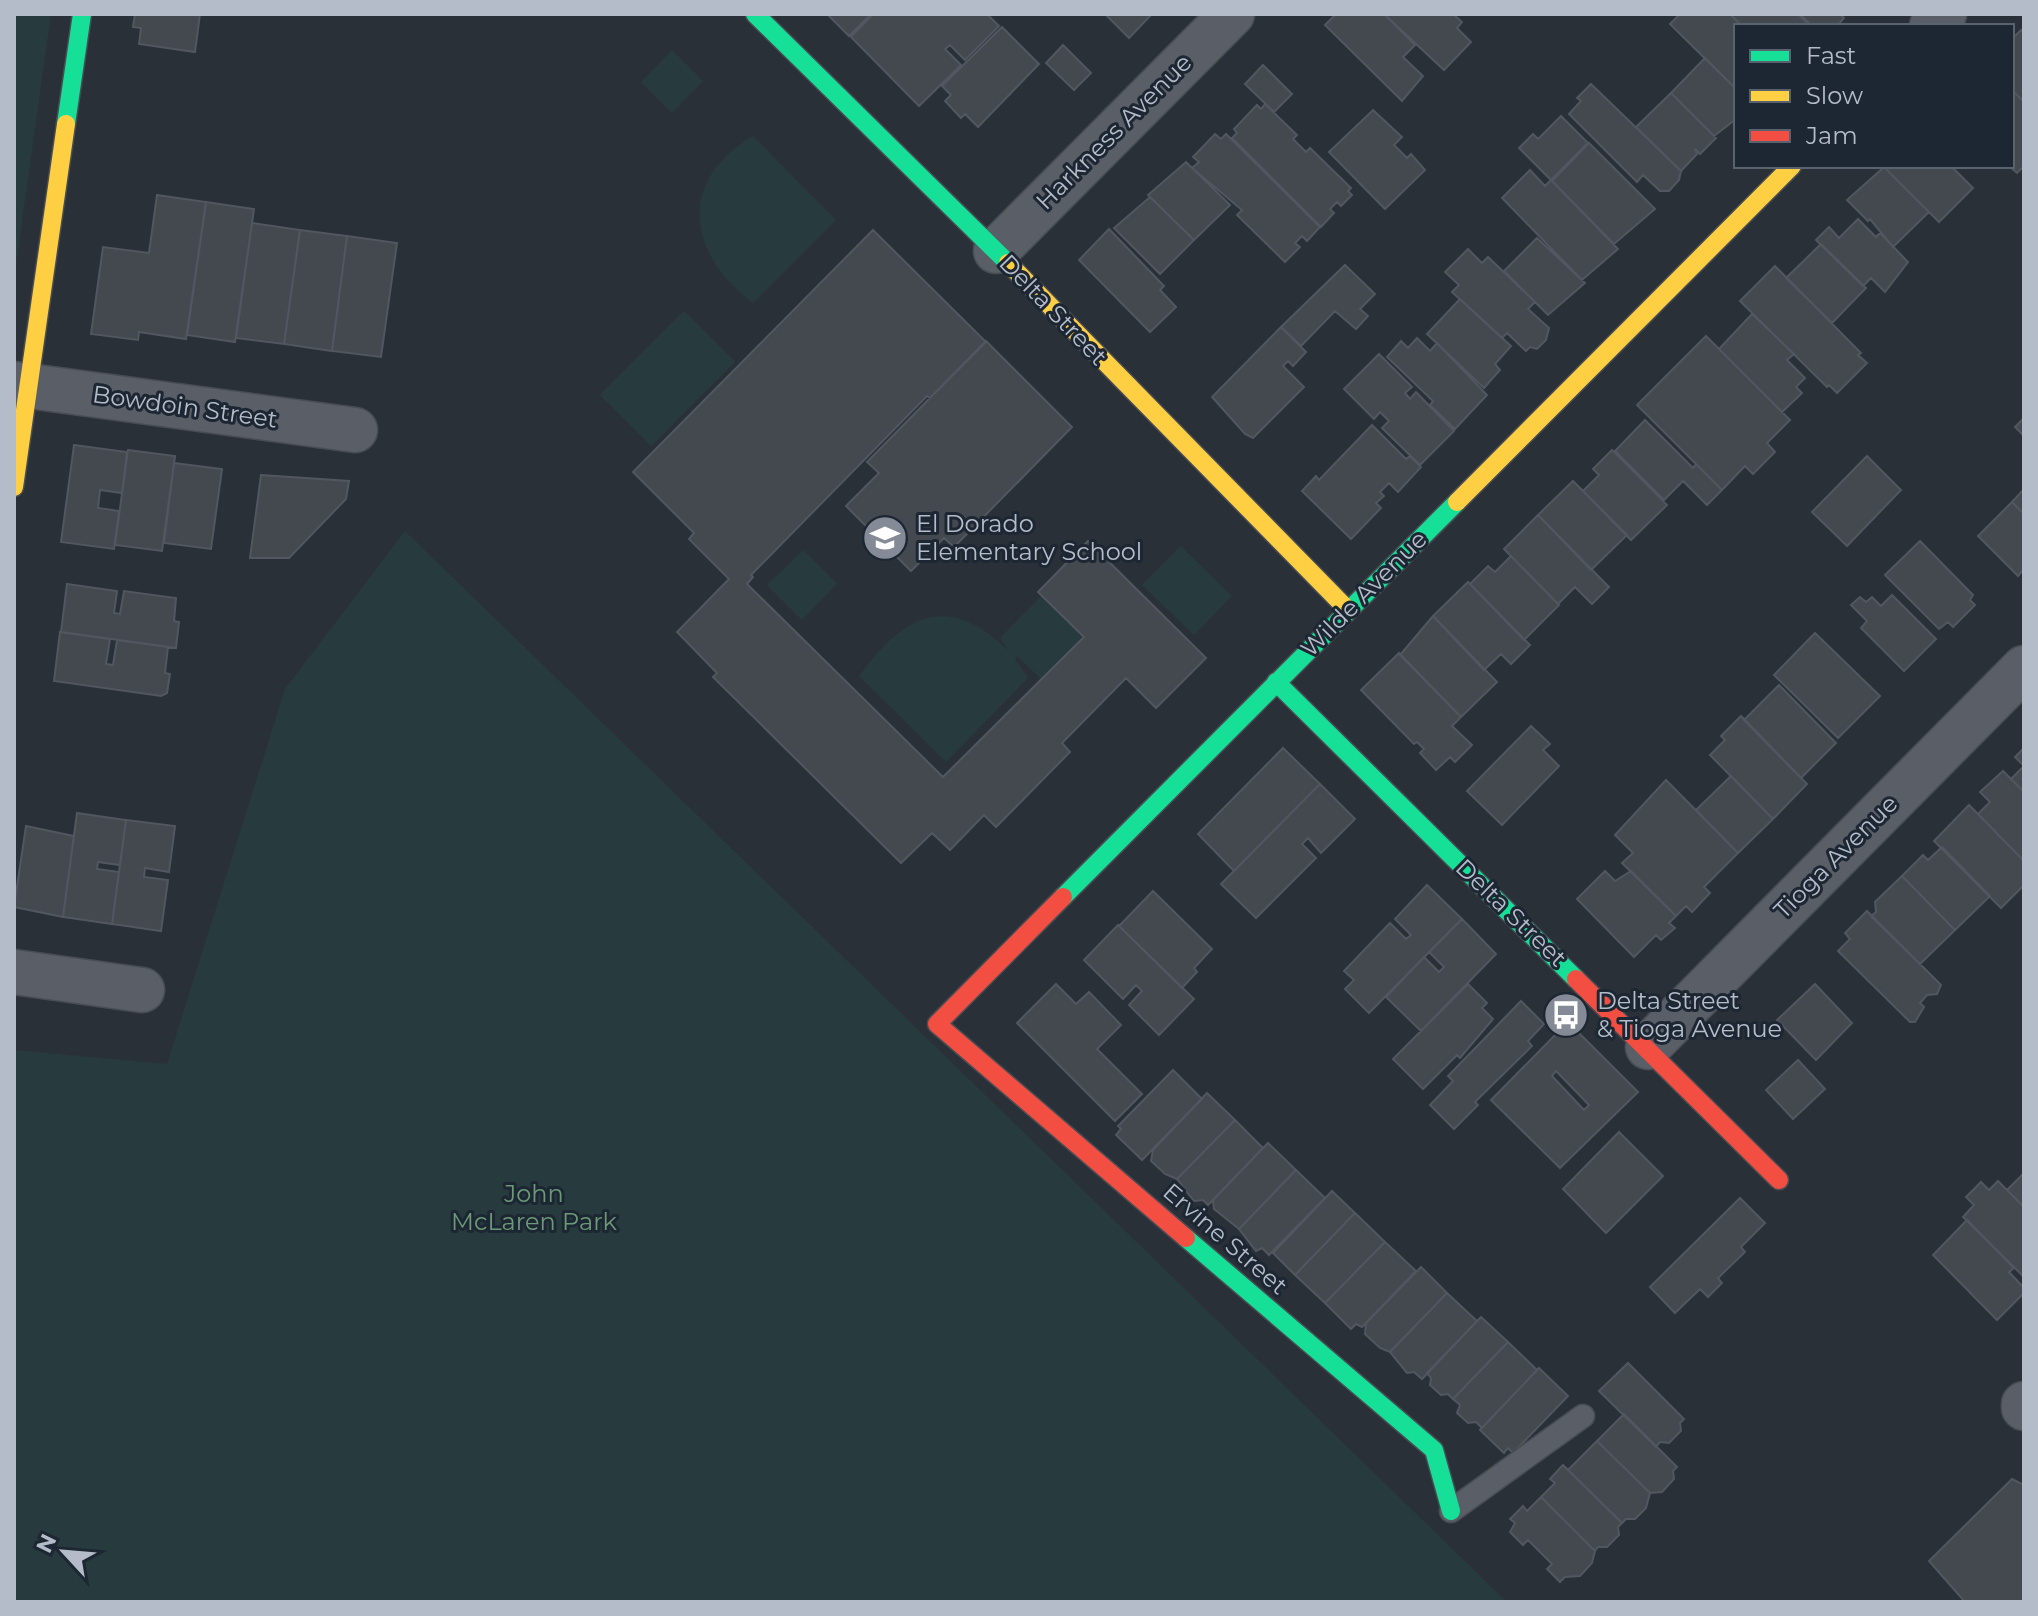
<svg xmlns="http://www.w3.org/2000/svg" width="2038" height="1616" viewBox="0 0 2038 1616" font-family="Montserrat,sans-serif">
<rect width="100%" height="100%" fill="#2a3038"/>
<path fill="#273a3e" d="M14 14H51L14 279Z
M672 50 703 81 672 113 641 82Z
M753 136 836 220 753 303C688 255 676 181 753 136Z
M684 311 735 362 651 446 600 395Z
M405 531 1507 1602H14V1050L167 1064 285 689Z
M1181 546 1232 596 1194 635 1142 585Z
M803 550 837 584 802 620 767 585Z
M1042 595 1084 637 1042 680 1017 656 1015 659 1028 678 946 762 859 676C905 613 948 592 1009 651L1000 638Z"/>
<path fill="#444950" stroke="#52575f" stroke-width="2" fill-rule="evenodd" d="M135 14H200L195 52 139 44 141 28 133 27Z
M827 14H871L849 36Z
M873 14H987L999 26 965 60 950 45 945 49 961 65 919 106 851 37Z
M1105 14H1152L1129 38Z
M1336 14H1384L1415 45 1403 57 1423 76 1402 101 1325 25Z
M1384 14H1453L1462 22 1457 28 1471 42 1444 70Z
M1680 14H1730L1742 26H1736V89L1670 24Z
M1730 14H1798L1810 26H1742Z
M1800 14H1840L1844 18 1837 26H1812Z
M1002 27 1039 64 978 127 965 114 961 118 945 101 951 95 942 86Z
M2021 30 2024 33V102L2012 90V39Z
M1063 45 1091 73 1074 90 1046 63Z
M1705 58 1736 89V119L1714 136 1671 93Z
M1263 65 1292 94 1274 112 1245 84Z
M1591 84 1681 171 1679 180 1669 191H1660L1643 175 1637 182 1569 114 1581 101 1577 98Z
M2012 90 2024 102V166L2017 173 2009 166H2012Z
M1671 93 1716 138 1700 154 1695 149 1697 154 1681 171 1636 127Z
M1265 104 1297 135 1293 139 1306 152 1310 148 1351 188 1348 191 1352 195 1341 206 1337 202 1330 209 1334 213 1321 227 1232 138 1237 133 1234 129 1257 105 1261 109Z
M1373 110 1402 137 1394 145 1407 158 1411 154 1425 170 1385 209 1329 152Z
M1561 116 1588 143 1551 180 1519 148 1533 134 1538 139Z
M1215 134 1221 139 1226 134 1320 227 1307 241 1302 236 1295 243 1300 247 1285 262 1237 215 1242 210 1192 168 1199 162 1193 157Z
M1589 143 1655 209 1614 244 1552 181Z
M1186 162 1230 205 1194 240 1148 195Z
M1951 166 1973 188 1939 222 1884 167Z
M1884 167 1929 212 1893 247 1870 219 1868 221 1847 200Z
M1530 170 1545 186 1551 180 1618 249 1582 280 1502 198Z
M157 195 206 202 186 339 139 332 138 340 91 334 103 247 149 253Z
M1150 197 1194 240 1160 274 1114 228Z
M206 202 254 209 235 342 187 335Z
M1858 219 1876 237 1880 233 1908 262 1885 292 1871 278 1863 286 1816 240 1829 227 1839 238Z
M252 223 300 230 284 344 236 338Z
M1109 229 1164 286 1160 290 1176 307 1150 332 1079 260Z
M300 230 347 236 332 351 284 344Z
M873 230 986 342 930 398 927 396 751 575 753 577 747 584 943 777 1084 637 1038 592 1088 541 1206 658 1156 708 1126 678 1062 743 1070 752 996 827 984 815 950 850 932 833 901 863 713 677 717 673 677 632 729 579 689 539 694 533 633 472Z
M347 236 397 243 381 357 332 351Z
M1537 238 1585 283 1548 315 1504 271Z
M1821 244 1866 288 1832 323 1786 278Z
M1468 249 1482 263 1488 257 1535 302 1528 309 1549 328 1546 340 1537 349 1530 347 1526 351 1507 333 1502 338 1452 292 1459 285 1445 272Z
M1345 265 1375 294 1360 309 1368 316 1356 329 1335 311 1301 346 1281 327Z
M1775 266 1861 353 1858 355 1867 363 1837 393 1829 385 1827 387 1740 301Z
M1460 299 1511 346 1495 364 1500 370 1484 388 1427 334Z
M1752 314 1794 354 1787 360 1805 378 1796 387 1802 393 1782 412 1719 349Z
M1281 327 1306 352 1293 366 1288 361 1283 366 1304 387 1253 438 1245 434 1212 397Z
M1706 336 1790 420 1767 443 1775 452 1753 474 1745 466 1722 490 1637 405Z
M1417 338 1430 351 1437 343 1487 395 1455 429 1430 405 1433 401 1387 357 1401 341 1408 348Z
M986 341 1072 427 954 547 944 538 911 571 846 506 879 473 867 462Z
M1379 354 1412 387 1405 393 1410 399 1416 392 1454 431 1420 465 1382 428 1389 421 1380 412 1374 419 1344 389Z
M2024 418V436L2015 427Z
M1645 420 1693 468 1696 464 1722 490 1707 505 1683 481 1664 500 1615 451Z
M1372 425 1406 459 1410 456 1421 467 1398 492 1389 483 1380 492 1384 496 1376 503 1381 508 1351 539 1302 491 1316 476 1319 480Z
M74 445 127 452 122 493 100 490 98 508 119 511 114 549 61 542Z
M128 450 175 456 162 551 115 545Z
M1612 450 1667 505 1631 540 1583 491 1599 475 1593 469Z
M1867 456 1901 490 1847 546 1812 512Z
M174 463 222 469 211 549 164 543Z
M261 475 349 481 346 499 289 558H250Z
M1573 481 1627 535 1591 570 1538 515Z
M2024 489V514L2012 502Z
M2012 502 2024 514V569L2018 576 1978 536Z
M1538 515 1609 587 1592 604 1575 587 1558 604 1504 549Z
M1920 541 1973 595 1970 600 1975 605 1953 627 1948 622 1939 629 1885 575Z
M1511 556 1559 605 1524 640 1470 584 1488 566 1495 572Z
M1468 582 1530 645 1511 664 1501 654 1484 670 1433 616Z
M67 584 117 591 114 613 120 614 124 591 176 598 174 621 179 622 176 648 61 632Z
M1892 595 1936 639 1904 671 1861 628 1867 621 1851 605 1860 597 1866 602 1872 597 1881 606Z
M1433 616 1497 682 1461 717 1400 655Z
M60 632 110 639 106 664 113 665 117 640 168 647 165 673 170 674 167 693 161 696 54 681Z
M1815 633 1880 696 1838 738 1774 675Z
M1399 653 1461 717 1452 726 1472 745 1455 762 1450 757 1436 770 1420 753 1424 749 1417 742 1414 744 1361 690Z
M1779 685 1836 743 1801 778 1744 720Z
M1741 716 1807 784 1773 819 1710 755 1725 740 1721 736Z
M1531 726 1550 744 1543 750 1559 766 1502 825 1467 791Z
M1283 748 1320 784 1234 871 1198 834Z
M2024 748V792L2011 779 2024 766 2015 757Z
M2003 771 2024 792V861L1978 814 1990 802 1980 792Z
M1731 776 1773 819 1738 853 1696 810Z
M1666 780 1738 853 1704 887 1710 893 1692 912 1686 906 1676 916 1622 863 1633 853 1615 835Z
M1320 784 1355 819 1321 853 1308 838 1302 844 1316 858 1256 918 1221 884Z
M1969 805 2024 861V885L2001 908 1934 841Z
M77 813 126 820 120 865 98 862 97 869 119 872 112 924 63 917Z
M126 820 175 826 169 872 145 868 144 877 168 880 161 931 112 924Z
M26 826 74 836 63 917 14 907Z
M1942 847 1990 896 1955 930 1902 876 1923 855 1928 860Z
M1605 871 1615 881 1631 871 1676 916 1669 923 1675 928 1661 940 1656 935 1634 957 1577 899Z
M1902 876 1955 930 1920 964 1871 916 1876 912 1875 902Z
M1427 885 1462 919 1369 1013 1345 989 1354 980 1344 971 1390 923 1406 939 1411 935 1395 919Z
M1153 891 1212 949 1194 968 1197 972 1182 988 1119 926Z
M1867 911 1941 985 1937 994 1927 995 1920 1003 1924 1007 1915 1022H1910L1838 951 1850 939 1845 933Z
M1462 919 1496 954 1421 1031 1386 997 1424 957 1439 972 1444 967 1429 952Z
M1118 925 1194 999 1159 1035 1129 1005 1142 991 1136 985 1123 999 1084 960Z
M1056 984 1076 1004 1089 992 1121 1025 1097 1049 1142 1094 1115 1121 1017 1023Z
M1468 984 1487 1003 1482 1008 1493 1019 1460 1058 1457 1055 1423 1089 1393 1059Z
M1815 984 1852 1023 1816 1060 1777 1020Z
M1521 1001 1544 1024 1528 1041 1532 1046 1475 1102 1478 1105 1454 1129 1430 1105 1453 1081 1448 1076Z
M1568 1022 1638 1092 1560 1168 1491 1100ZM1556 1071 1589 1105 1584 1110 1552 1076Z
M1798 1060 1825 1089 1793 1119 1766 1090Z
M1173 1070 1202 1099 1142 1160 1116 1135 1121 1129 1118 1126Z
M1207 1093 1235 1120 1177 1179 1165 1174 1151 1161 1153 1150Z
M1235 1120 1263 1148 1208 1205 1203 1200 1194 1201 1177 1179Z
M1619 1132 1663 1176 1606 1233 1563 1189Z
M1268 1143 1296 1170 1239 1229 1214 1209 1213 1200Z
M1296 1170 1325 1198 1269 1255 1262 1248 1256 1251 1239 1229Z
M2024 1173V1207L2007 1190Z
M1998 1181 2024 1207V1277L1963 1217 1974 1205 1966 1197 1981 1182 1989 1190Z
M1332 1191 1355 1213 1295 1275 1273 1253Z
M1740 1198 1765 1223 1741 1247 1745 1252 1718 1278 1722 1283 1708 1297 1700 1289 1675 1313 1650 1287Z
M1355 1213 1385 1242 1325 1303 1295 1275Z
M1967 1220 2014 1268 2009 1272 2024 1288V1293L1997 1320 1933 1255Z
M1385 1242 1416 1271 1362 1327 1356 1324 1351 1329 1325 1303Z
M1421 1267 1447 1293 1390 1352 1380 1348 1365 1334 1366 1323Z
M1447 1293 1477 1321 1422 1379 1414 1372 1407 1373 1390 1352Z
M1481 1317 1508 1342 1453 1399 1448 1394 1441 1395 1430 1385 1431 1378 1427 1373Z
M1508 1342 1537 1370 1482 1428 1476 1422 1468 1423 1457 1413 1460 1405 1453 1399Z
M1628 1363 1684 1419 1680 1423 1681 1431 1669 1443 1660 1442 1656 1447 1599 1391Z
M1539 1368 1568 1396 1513 1453 1508 1448 1504 1453 1480 1430Z
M1624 1414 1677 1467 1673 1471 1674 1479 1662 1492 1650 1493 1597 1441Z
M1597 1441 1650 1493 1646 1508 1635 1519H1626L1622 1523 1568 1470Z
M1563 1465 1622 1523 1618 1527 1619 1535 1607 1547H1598L1595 1551 1541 1497 1555 1483 1550 1479Z
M2012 1479 2024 1485V1602H1965L1929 1561Z
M1541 1497 1595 1551 1592 1563 1580 1576 1565 1577 1560 1582 1547 1569 1552 1564 1528 1540 1523 1545 1510 1532 1515 1523 1510 1519 1523 1506 1527 1511Z"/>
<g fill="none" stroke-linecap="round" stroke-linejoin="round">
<g stroke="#484c53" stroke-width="25">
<path id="lane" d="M1451 1511 1583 1416"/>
</g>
<g stroke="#484c53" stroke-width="47">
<path id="street" d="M1932 26 1944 14
M996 251 1232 14
M14 384 355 430
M14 972 142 990
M1648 1047 2024 668
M2024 1404V1408"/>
</g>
<g stroke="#484c53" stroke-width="21">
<path id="fast" d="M755 14 1008 263
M66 124 82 14
M1276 682 1576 979
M1063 897 1457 502
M1186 1238 1434 1450 1451 1511"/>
</g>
<g stroke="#484c53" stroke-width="21">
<path id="slow" d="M1008 263 1348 610
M14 487 66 124
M1457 502 1792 166"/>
</g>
<g stroke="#484c53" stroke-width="21">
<path id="jam" d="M1063 897 937 1024 1186 1238
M1576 979 1779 1180"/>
</g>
<use href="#lane" stroke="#5a5e66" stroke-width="22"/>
<use href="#street" stroke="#5a5e66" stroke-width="44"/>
<use href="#fast" stroke="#16e098" stroke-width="18"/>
<use href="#slow" stroke="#ffcf43" stroke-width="18"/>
<use href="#jam" stroke="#f24e42" stroke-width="18"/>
</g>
<defs>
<g id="school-disc" transform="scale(2.3)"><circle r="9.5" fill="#848b96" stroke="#1d2633"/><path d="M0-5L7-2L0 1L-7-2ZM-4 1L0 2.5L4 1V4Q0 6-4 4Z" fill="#fff"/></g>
<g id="bus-disc" transform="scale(2.3)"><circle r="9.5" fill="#848b96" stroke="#1d2633"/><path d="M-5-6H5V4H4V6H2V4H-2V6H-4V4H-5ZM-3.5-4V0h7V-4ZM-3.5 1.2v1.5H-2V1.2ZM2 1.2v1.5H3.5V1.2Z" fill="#fff"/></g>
</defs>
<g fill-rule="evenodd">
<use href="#school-disc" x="885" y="538"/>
<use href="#bus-disc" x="1566" y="1015"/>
</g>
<g text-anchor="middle" stroke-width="6" stroke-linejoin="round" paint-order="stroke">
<g font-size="24" fill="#b4bcc9" stroke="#1d2633">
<text transform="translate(1114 132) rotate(-45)" y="8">Harkness Avenue</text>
<text transform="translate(1053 310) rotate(46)" y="8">Delta Street</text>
<text transform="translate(185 407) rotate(8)" y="8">Bowdoin Street</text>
<text transform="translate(1364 594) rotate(-45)" y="8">Wilde Avenue</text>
<text transform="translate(1836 857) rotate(-45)" y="8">Tioga Avenue</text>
<text transform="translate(1511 913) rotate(44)" y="8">Delta Street</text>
<text transform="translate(1225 1239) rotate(41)" y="8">Ervine Street</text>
</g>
<g font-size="24" fill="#b4bcc9" stroke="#1d2633" text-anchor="start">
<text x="916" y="532">El Dorado<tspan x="916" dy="28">Elementary School</tspan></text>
<text x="1597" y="1009">Delta Street<tspan x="1597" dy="28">&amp; Tioga Avenue</tspan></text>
</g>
<g font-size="24" fill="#6b9a76" stroke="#1d2633">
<text x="534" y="1202">John<tspan x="534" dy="28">McLaren Park</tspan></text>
</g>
</g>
<rect width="2038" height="1616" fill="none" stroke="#b4bcc9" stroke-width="32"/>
<rect x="1734" y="24" width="280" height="144" fill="#1d2633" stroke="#59626f" stroke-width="2"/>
<rect x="1750" y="50" width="40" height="12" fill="#16e098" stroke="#59626f" stroke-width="2"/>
<text x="1806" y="64" font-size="24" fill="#b4bcc9">Fast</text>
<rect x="1750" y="90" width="40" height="12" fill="#ffcf43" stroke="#59626f" stroke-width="2"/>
<text x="1806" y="104" font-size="24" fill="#b4bcc9">Slow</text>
<rect x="1750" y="130" width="40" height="12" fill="#f24e42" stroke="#59626f" stroke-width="2"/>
<text x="1806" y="144" font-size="24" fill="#b4bcc9">Jam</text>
<g transform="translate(64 1552) rotate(296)" stroke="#1d2633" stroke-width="6" paint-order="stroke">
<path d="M0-6L14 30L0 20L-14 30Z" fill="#b4bcc9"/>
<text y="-12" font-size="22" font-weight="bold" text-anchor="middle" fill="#b4bcc9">N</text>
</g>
</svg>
